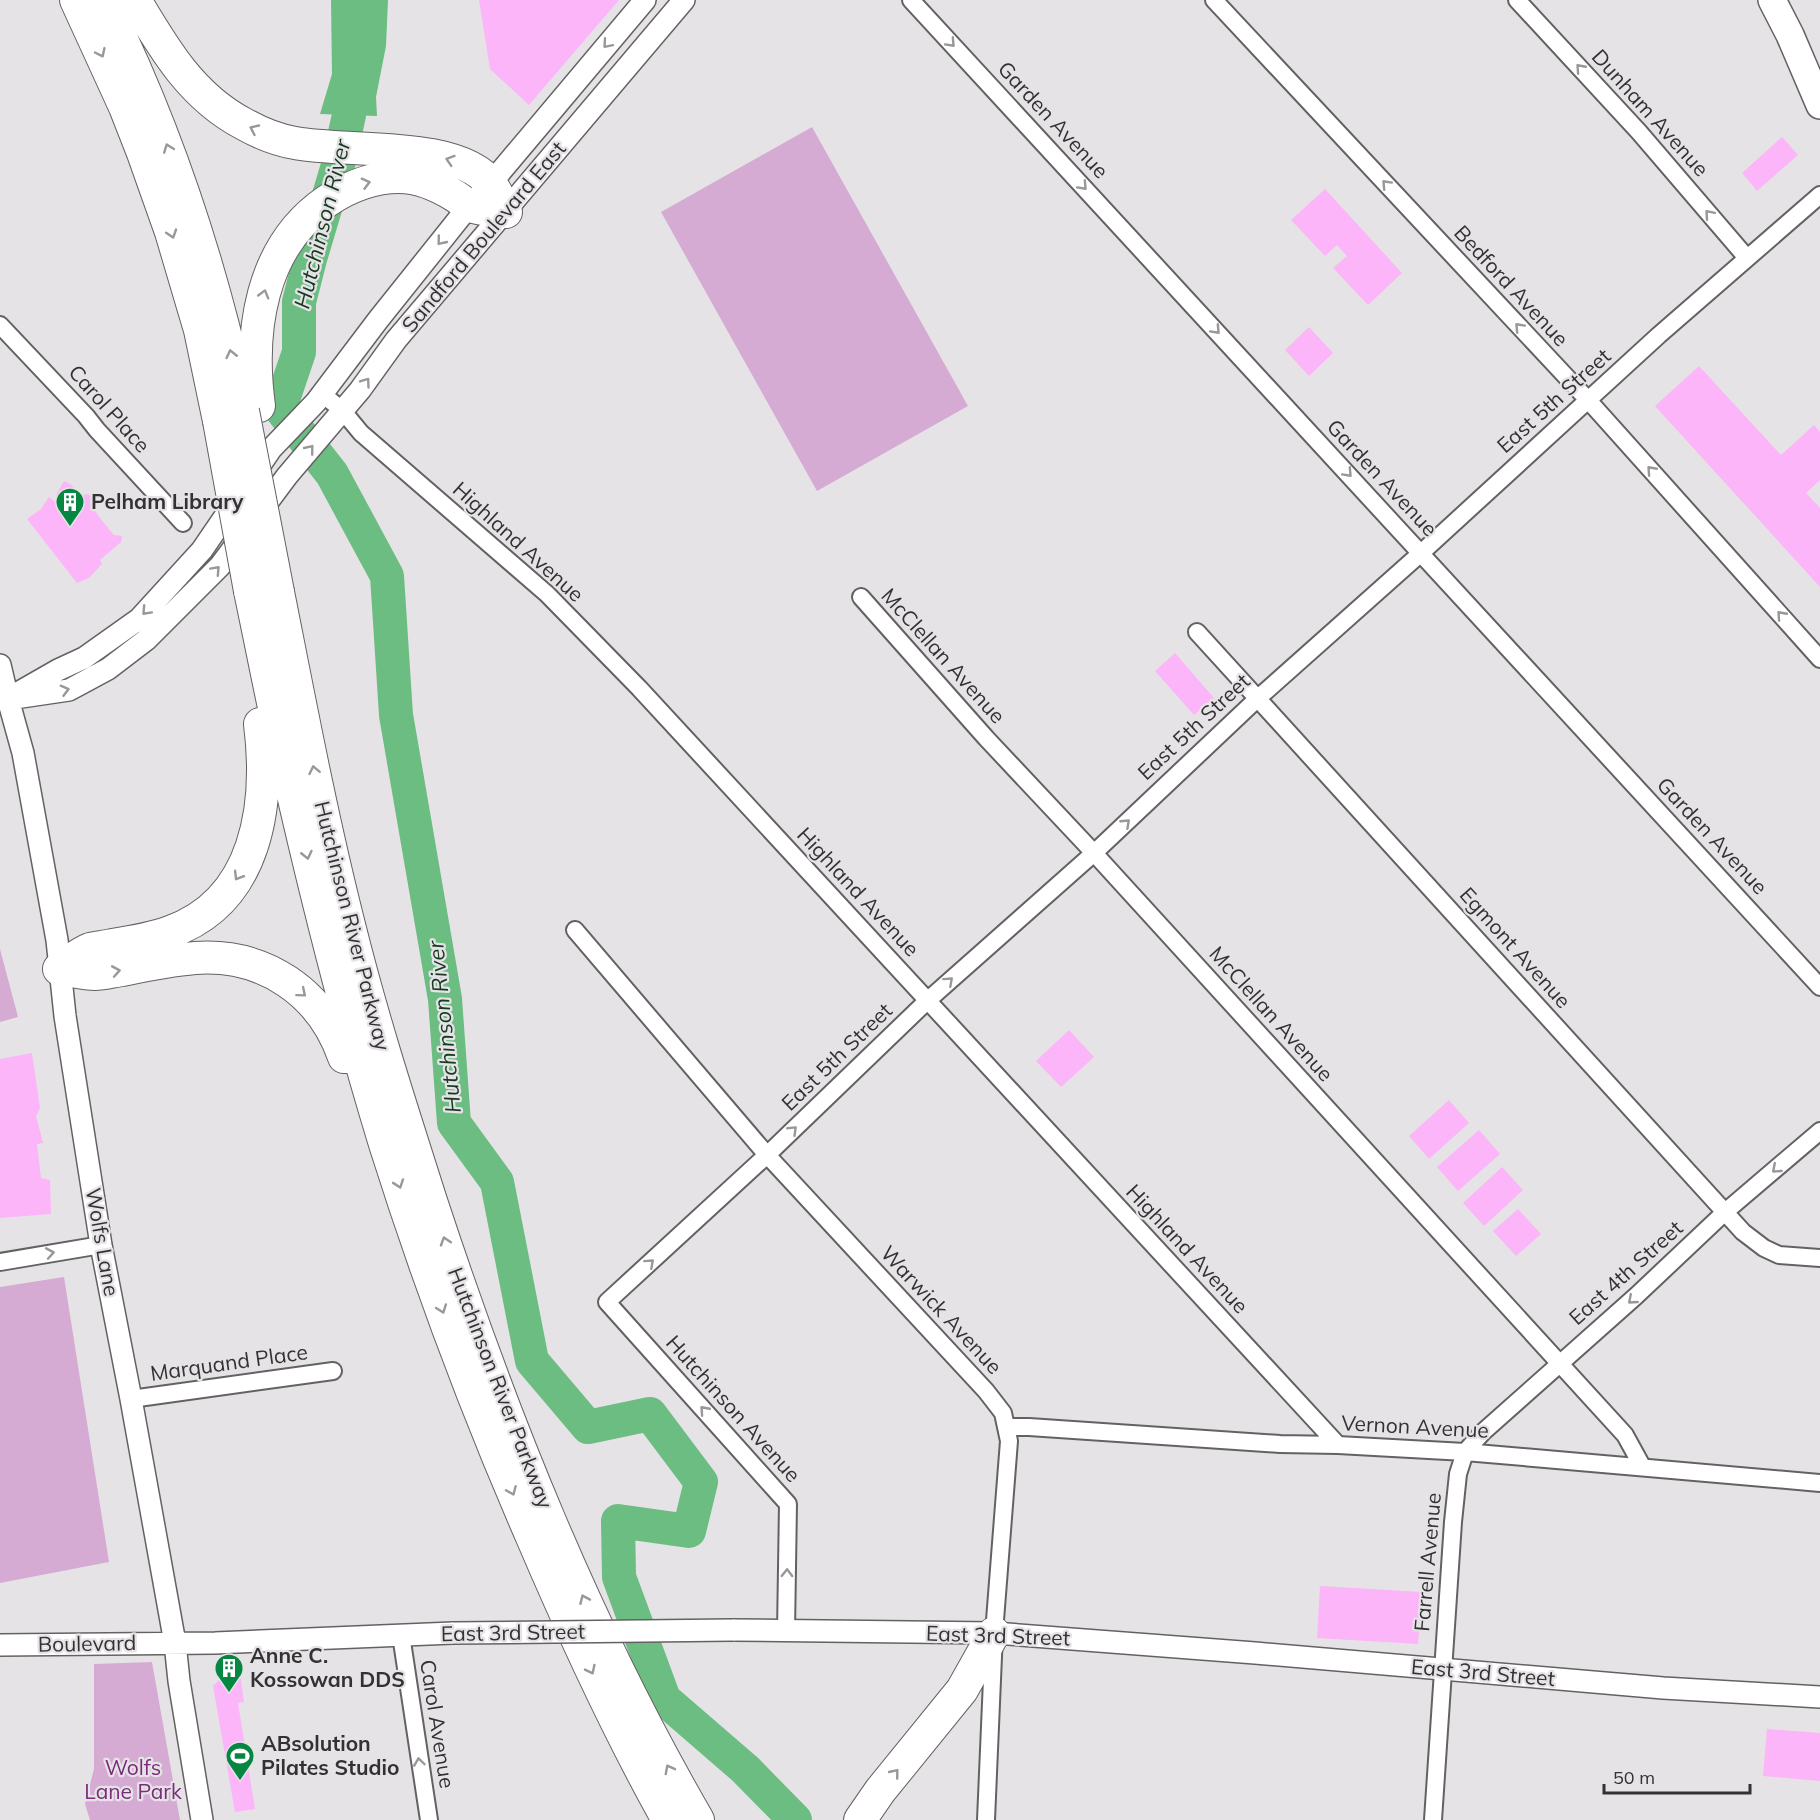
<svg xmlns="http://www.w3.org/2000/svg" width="1820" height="1820" viewBox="0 0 1820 1820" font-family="Mulish,sans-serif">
<rect width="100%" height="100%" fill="#e6e3e6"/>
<path fill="#d5abd3" d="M812 127 968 406 817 491 661 212Z
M0 949 18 1017 0 1022Z
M64 1277 109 1562 0 1583V1287Z
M152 1662 180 1820H90L85 1804 94 1769V1664Z"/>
<path fill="#6bbd82" d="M331 0H388L386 46 376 97 377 116 320 114 332 74Z"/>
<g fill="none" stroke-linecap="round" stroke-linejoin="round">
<path stroke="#6bbd82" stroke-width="34" d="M362 0 363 38 349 115 338 165 310 259 299 302V352L280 408 332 474 387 576 396 715 445 999 454 1123 497 1182 532 1361 588 1427 650 1414 701 1482 689 1531 618 1521 619 1577 664 1699 745 1769 795 1820"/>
</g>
<path fill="#fbb5f8" d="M479 0H619L529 105 490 69Z
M1782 137 1798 155 1757 191 1742 173Z
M1325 189 1402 273 1368 305 1333 268 1347 256 1337 245 1325 256 1291 220Z
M1309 327 1333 353 1309 376 1285 350Z
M1699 366 1781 455 1814 425 1820 432V480L1806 493 1820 508V587L1655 406Z
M64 481 70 484 83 495 88 494 98 503 93 507 99 517 114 535 122 536 121 542 100 560 102 564 89 578 77 583 27 519 41 509 49 497 60 506 63 501 56 495Z
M1175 653 1214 698 1194 715 1155 671Z
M1069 1030 1094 1057 1061 1087 1036 1061Z
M32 1053 40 1108 36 1116 43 1143 37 1144 41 1178 50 1180 51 1214 0 1218V1059Z
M1449 1100 1469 1123 1429 1159 1409 1136Z
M1479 1130 1500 1154 1458 1191 1437 1167Z
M1502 1167 1523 1190 1484 1226 1463 1203Z
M1518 1209 1541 1234 1516 1256 1493 1231Z
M1320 1586 1422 1592 1418 1644 1317 1638Z
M240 1674 244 1702 238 1703 255 1809 235 1812 213 1686 223 1676Z
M1767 1729 1820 1733V1781L1763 1776Z"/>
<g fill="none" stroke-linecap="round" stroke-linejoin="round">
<g stroke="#646163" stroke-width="20">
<path id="minor" d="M911 0 1820 987
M1214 0 1588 400 1820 659
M1517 0 1639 132 1747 258
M0 325 86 416 97 430 183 523
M321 393 342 410 361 433 547 594 639 688 1338 1445
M861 597 986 738 1094 853 1625 1435 1642 1466
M1197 632 1743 1232 1764 1248 1779 1255 1820 1258
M575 930 767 1155 986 1391 1003 1413 1009 1441 994 1633 986 1820
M0 1262 101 1245
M131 1399 333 1371
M1007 1427H1029L1280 1444 1338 1445 1465 1452 1820 1483
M786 1632 788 1504 607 1302 767 1155 927 1001 1094 853 1257 699 1421 553 1659 335 1820 195
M401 1635 429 1820
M1433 1820 1453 1522 1458 1474 1465 1452 1483 1432 1636 1296 1725 1212 1820 1131"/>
</g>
<g stroke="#646163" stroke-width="24">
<path id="tertiary" d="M0 665 8 699 23 753 57 940 65 1016 101 1245 131 1399 175 1643 179 1681 202 1820
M16 694 58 670 84 658 139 619 202 550 271 449 316 402 378 320 469 206 491 183 645 0
M8 699 69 690 108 669 146 640 220 566 287 476 360 390 396 340 684 0
M733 1630 994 1633 1255 1653 1663 1688 1820 1697
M0 1645 215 1643 453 1633"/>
</g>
<g stroke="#646163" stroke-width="30">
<path id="primary" d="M1772 0 1790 35 1820 105"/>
</g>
<g stroke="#646163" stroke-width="34">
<path id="motorway" d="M76 0 125 107 143 153 171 232 200 330 219 421
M103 0C168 131 213 269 243 411
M135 0C164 49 192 97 244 124 260 133 277 140 295 143 345 153 458 140 491 184 497 192 501 203 506 212
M259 406C249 332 260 247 327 201 348 187 374 177 399 177 419 177 439 186 455 196 460 199 465 204 470 206 481 210 495 210 506 212
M250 591C263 653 275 715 289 777 317 900 348 1023 385 1144 427 1277 476 1409 532 1537 573 1633 617 1729 668 1820
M278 592C300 703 321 815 349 925 372 1018 402 1110 431 1201 501 1414 585 1625 698 1820
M59 969C68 963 79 953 90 949 97 947 105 947 112 945 132 942 151 939 170 932 258 901 270 804 260 724
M59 969C70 970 83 974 95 974 104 974 114 971 122 970 146 965 171 960 195 958 265 953 322 993 344 1057
M860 1820 880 1791 962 1690 994 1633"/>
</g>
<use href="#minor" stroke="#fff" stroke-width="16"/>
<use href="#tertiary" stroke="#fff" stroke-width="21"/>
<use href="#primary" stroke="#fff" stroke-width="27"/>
<use href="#motorway" stroke="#fff" stroke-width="32"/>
<g stroke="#646163" stroke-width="24" stroke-linecap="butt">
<path id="tertiary-bridge" d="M453 1633 733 1630"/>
</g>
<g stroke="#646163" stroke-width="34" stroke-linecap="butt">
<path id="motorway-bridge" d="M243 411 278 592
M219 421 250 591"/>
</g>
<use href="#tertiary-bridge" stroke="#fff" stroke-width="21"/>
<use href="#motorway-bridge" stroke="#fff" stroke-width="32"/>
</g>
<defs><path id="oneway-chevron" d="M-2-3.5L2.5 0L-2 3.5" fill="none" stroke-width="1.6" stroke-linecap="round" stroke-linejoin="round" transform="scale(1.5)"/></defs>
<g stroke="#999899">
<use href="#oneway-chevron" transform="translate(951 43) rotate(47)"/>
<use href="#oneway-chevron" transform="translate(607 44) rotate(131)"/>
<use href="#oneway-chevron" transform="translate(101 53) rotate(65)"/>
<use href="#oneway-chevron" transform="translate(1580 68) rotate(-132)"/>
<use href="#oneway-chevron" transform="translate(254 129) rotate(-155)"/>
<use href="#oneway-chevron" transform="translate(168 148) rotate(-111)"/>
<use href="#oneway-chevron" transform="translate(450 160) rotate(-162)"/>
<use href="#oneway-chevron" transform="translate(366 183) rotate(-15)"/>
<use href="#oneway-chevron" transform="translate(1386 184) rotate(-133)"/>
<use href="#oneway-chevron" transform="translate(1083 186) rotate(47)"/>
<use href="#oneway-chevron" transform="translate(1709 214) rotate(-131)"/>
<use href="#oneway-chevron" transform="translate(172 234) rotate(72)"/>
<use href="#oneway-chevron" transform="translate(441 241) rotate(129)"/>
<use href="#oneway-chevron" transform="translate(264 294) rotate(-74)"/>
<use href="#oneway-chevron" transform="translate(1519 327) rotate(-133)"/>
<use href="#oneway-chevron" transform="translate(1216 330) rotate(47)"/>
<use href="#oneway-chevron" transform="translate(231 354) rotate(-103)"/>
<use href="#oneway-chevron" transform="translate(366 382) rotate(-54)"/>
<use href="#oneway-chevron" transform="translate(310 449) rotate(-51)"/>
<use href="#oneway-chevron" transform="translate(1651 470) rotate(-132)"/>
<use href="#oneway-chevron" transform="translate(1348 473) rotate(47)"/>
<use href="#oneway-chevron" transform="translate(216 570) rotate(-47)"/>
<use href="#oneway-chevron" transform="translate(146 611) rotate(133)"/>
<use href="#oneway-chevron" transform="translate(1781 615) rotate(-132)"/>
<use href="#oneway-chevron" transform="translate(65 690) rotate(-15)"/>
<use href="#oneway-chevron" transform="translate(314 770) rotate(-102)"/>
<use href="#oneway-chevron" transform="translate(1126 823) rotate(-43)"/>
<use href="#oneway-chevron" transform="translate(307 855) rotate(77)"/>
<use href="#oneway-chevron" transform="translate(238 876) rotate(121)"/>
<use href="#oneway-chevron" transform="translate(116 971) rotate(-10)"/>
<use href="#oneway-chevron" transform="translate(949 981) rotate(-42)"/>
<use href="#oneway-chevron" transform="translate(302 993) rotate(40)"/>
<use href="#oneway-chevron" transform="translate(793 1130) rotate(-44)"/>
<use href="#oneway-chevron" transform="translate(1776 1169) rotate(139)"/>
<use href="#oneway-chevron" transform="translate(399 1184) rotate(71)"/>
<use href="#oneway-chevron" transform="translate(445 1241) rotate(-108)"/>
<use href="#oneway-chevron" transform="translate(50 1253) rotate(-10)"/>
<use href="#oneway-chevron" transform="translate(650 1263) rotate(-42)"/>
<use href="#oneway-chevron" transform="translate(1632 1300) rotate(139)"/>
<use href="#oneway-chevron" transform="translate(442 1309) rotate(70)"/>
<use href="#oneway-chevron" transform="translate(704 1410) rotate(-132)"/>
<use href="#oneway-chevron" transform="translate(512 1491) rotate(67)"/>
<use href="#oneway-chevron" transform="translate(787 1573) rotate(-89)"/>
<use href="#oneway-chevron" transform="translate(584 1599) rotate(-114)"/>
<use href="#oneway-chevron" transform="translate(591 1670) rotate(64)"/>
<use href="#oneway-chevron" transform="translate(419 1762) rotate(-98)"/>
<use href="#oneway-chevron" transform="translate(669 1769) rotate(-118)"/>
<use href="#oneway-chevron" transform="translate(895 1773) rotate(-51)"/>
</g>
<defs>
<g id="building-pin" transform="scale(1.5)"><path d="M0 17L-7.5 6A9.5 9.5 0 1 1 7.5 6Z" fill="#068741" stroke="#e6e3e6"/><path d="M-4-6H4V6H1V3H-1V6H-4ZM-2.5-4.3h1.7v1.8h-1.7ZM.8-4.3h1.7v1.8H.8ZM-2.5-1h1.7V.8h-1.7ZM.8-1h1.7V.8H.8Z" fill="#fff"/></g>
<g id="stadium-pin" transform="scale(1.5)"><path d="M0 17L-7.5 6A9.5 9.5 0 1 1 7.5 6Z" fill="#068741" stroke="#e6e3e6"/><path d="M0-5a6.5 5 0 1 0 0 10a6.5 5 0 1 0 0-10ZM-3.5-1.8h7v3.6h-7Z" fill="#fff"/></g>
</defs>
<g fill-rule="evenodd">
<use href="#building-pin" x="70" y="502"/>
<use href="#building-pin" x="229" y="1668"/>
<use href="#stadium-pin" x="240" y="1756"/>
</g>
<g text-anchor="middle" stroke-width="4.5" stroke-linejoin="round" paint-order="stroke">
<g font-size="21" fill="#333233" stroke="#e6e3e6">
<text transform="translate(1650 113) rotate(48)" y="7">Dunham Avenue</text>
<text transform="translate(1053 120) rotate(47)" y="7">Garden Avenue</text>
<text transform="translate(484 237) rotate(-50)" y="7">Sandford Boulevard East</text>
<text transform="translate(1511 286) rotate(47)" y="7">Bedford Avenue</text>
<text transform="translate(1554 401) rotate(-42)" y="7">East 5th Street</text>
<text transform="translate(109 409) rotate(48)" y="7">Carol Place</text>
<text transform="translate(1382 478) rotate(47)" y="7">Garden Avenue</text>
<text transform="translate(518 542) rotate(42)" y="7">Highland Avenue</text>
<text transform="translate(943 656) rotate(48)" y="7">McClellan Avenue</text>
<text transform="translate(1194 727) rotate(-43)" y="7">East 5th Street</text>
<text transform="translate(1712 836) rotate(47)" y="7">Garden Avenue</text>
<text transform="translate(858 892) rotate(47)" y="7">Highland Avenue</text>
<text transform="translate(352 926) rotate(76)" y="7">Hutchinson River Parkway</text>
<text transform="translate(1515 948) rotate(48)" y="7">Egmont Avenue</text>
<text transform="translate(1271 1014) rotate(48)" y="7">McClellan Avenue</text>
<text transform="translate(837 1057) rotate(-44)" y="7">East 5th Street</text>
<text transform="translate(102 1242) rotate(80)" y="7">Wolfs Lane</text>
<text transform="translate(1187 1249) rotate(47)" y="7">Highland Avenue</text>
<text transform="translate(1626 1273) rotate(-42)" y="7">East 4th Street</text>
<text transform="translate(941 1310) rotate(47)" y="7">Warwick Avenue</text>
<text transform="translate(229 1363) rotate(-8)" y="7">Marquand Place</text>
<text transform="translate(500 1388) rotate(69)" y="7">Hutchinson River Parkway</text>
<text transform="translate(733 1409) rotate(48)" y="7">Hutchinson Avenue</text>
<text transform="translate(1415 1427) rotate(3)" y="7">Vernon Avenue</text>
<text transform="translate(1428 1562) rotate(-85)" y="7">Farrell Avenue</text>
<text transform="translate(513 1633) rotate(-1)" y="7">East 3rd Street</text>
<text transform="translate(998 1636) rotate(2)" y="7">East 3rd Street</text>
<text transform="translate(87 1644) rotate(-1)" y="7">Boulevard</text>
<text transform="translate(1483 1673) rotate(5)" y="7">East 3rd Street</text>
<text transform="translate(437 1724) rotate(81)" y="7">Carol Avenue</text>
</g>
<g font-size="21" font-weight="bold" fill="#333233" stroke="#e6e3e6" text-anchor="start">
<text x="91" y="509">Pelham Library</text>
<text x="250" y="1663">Anne C.<tspan x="250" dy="24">Kossowan DDS</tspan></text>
<text x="261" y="1751">ABsolution<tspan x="261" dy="24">Pilates Studio</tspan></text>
</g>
<g font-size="21" fill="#7a2b7a" stroke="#e6e3e6">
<text x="133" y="1775">Wolfs<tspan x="133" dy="24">Lane Park</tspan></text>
</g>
<g font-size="22" font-style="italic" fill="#163921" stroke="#e6e3e6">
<text transform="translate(322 224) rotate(-76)" y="8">Hutchinson River</text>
<text transform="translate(444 1027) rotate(-96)" y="8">Hutchinson River</text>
</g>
</g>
<path d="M1604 1784v9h146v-9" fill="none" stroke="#333233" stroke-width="3"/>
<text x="1613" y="1784" font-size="18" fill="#333233" stroke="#e6e3e6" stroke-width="4.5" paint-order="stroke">50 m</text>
</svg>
